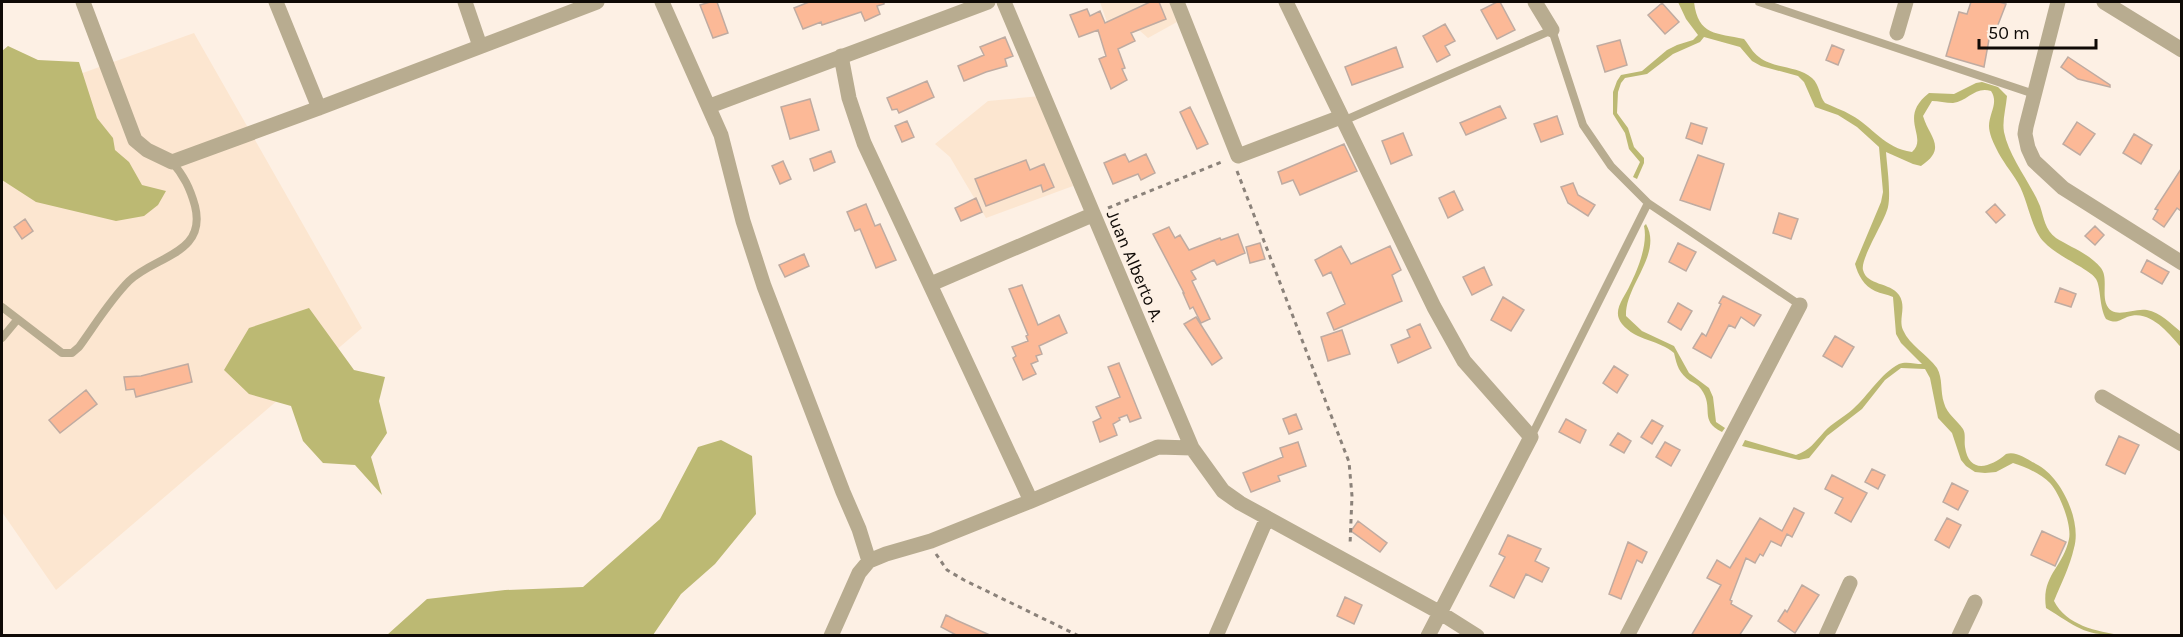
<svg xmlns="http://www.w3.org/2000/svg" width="2183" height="637" viewBox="0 0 2183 637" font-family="Karla,sans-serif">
<rect width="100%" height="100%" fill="#fdf0e4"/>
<path fill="#fce6d0" d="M1100 2H1169L1177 22 1148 38 1139 30 1114 42Z
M194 33 362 328 56 590 2 512V102Z
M1041 96 1073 186 986 218 950 157 935 144 988 101Z"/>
<path fill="#bcb973" d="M1678 2H1694C1698 36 1717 33 1744 39 1749 45 1753 53 1759 57 1774 69 1797 65 1812 78 1820 85 1819 96 1825 103 1833 107 1843 110 1851 115 1873 127 1884 148 1912 152 1929 137 1897 118 1929 93L1954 94 1976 83 1982 82 1998 87 2007 96C2006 108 2002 121 2004 132 2009 157 2030 182 2040 206 2044 218 2045 230 2056 238 2070 247 2090 254 2101 268 2110 280 2098 302 2112 311 2121 316 2136 308 2147 310 2160 312 2171 324 2181 332V347C2169 334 2150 308 2127 317 2118 321 2116 324 2106 319 2099 307 2101 287 2096 279 2090 269 2056 256 2044 242 2031 229 2028 200 2018 183 2011 171 2002 161 1996 148 1993 142 1989 133 1989 126 1989 113 1999 103 1991 91 1975 86 1968 101 1953 103 1946 103 1938 101 1932 101L1923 116C1929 137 1948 148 1921 166L1913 164 1886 152C1887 166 1891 193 1888 207 1885 221 1860 259 1863 270 1867 286 1890 282 1899 295 1907 307 1898 319 1903 330 1910 346 1927 354 1937 368 1943 378 1940 392 1944 403 1947 414 1957 420 1963 429 1966 434 1964 441 1965 447 1969 475 1991 467 2006 454 2017 451 2026 459 2036 464 2061 476 2082 521 2074 548 2070 566 2061 584 2054 601 2066 625 2097 632 2122 635 2084 636 2077 627 2046 608 2041 575 2063 568 2069 539 2072 525 2060 494 2050 483 2041 474 2026 467 2013 463L1996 472 1985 473 1975 472 1966 466 1961 460 1952 433 1938 418 1930 378 1925 369 1901 368 1885 380 1862 409 1827 436 1809 458 1799 460 1742 446 1745 440 1796 455C1810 450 1815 442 1824 432 1832 423 1844 417 1853 409 1869 395 1880 374 1899 364 1906 361 1915 364 1922 364L1901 343 1896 334 1893 297C1887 294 1881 294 1875 291 1864 286 1858 275 1855 264L1881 202 1883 192 1879 147 1857 127 1838 115 1815 107 1804 82 1798 76 1761 66 1752 61 1740 47 1704 37 1700 42 1673 54 1647 74 1625 78 1621 83 1618 92 1617 113 1628 128 1634 147 1644 158V163L1637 179 1633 177 1640 162 1629 149 1625 133 1613 114V92L1617 81 1621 75 1642 71 1667 50 1677 45 1693 40 1698 35 1686 19Z
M8 46 38 60 79 62 97 118 113 138 115 150 129 162 142 185 166 191 158 205 144 216 116 221 36 202 2 180V51Z
M1646 224C1663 254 1625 285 1626 316L1642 331 1674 346 1689 373 1709 388 1713 397 1716 422 1725 428 1722 432C1698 420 1715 408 1701 389 1698 385 1694 383 1690 381 1679 373 1677 366 1674 353 1660 340 1636 341 1622 324 1611 311 1625 297 1630 285 1638 269 1648 244 1644 226Z
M309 308 354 370 385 377 379 401 387 433 371 457 382 495 355 465 323 463 303 441 291 406 249 394 224 370 249 328Z
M721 440 752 456 756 514 715 564 681 594 653 635H387L427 599 505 590 583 587 660 519 698 447Z"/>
<path fill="#fcb997" stroke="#bfaba1" stroke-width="1.5" d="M710 2H717L728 33 713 38 700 5Z
M809 2H884V4L877 6 880 14 865 21 861 12 822 25 821 22 803 29 794 8Z
M1150 2H1159L1166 19 1131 33 1135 41 1118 49 1125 68 1122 69 1127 80 1111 89 1099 59 1106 56 1098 30 1079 37 1070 15 1087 9 1090 16 1100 11 1105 23Z
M1497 2H1500L1515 30 1497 39 1481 10Z
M1971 2H1999L2006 4 1994 35 1990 34 1984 67 1946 56 1959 12 1967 14Z
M1662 3 1679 22 1665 34 1648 15Z
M1445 24 1455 41 1445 46 1450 55 1437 62 1423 36Z
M1005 37 1013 56 1005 59 1007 66 986 72 964 81 958 66 984 55 980 47Z
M1620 40 1627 65 1605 72 1597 46Z
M1832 45 1844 50 1838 65 1826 60Z
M1396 47 1403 67 1352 85 1345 67Z
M2068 57 2110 85V87L2078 79 2061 67Z
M927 81 934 97 899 113 897 109 892 110 887 98Z
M810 99 819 130 790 139 781 107Z
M1500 106 1506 118 1466 135 1460 123Z
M1190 107 1208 144 1197 149 1180 112Z
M1557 116 1563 134 1541 142 1534 124Z
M907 121 914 137 902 142 895 126Z
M2077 122 2095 134 2080 155 2063 144Z
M1691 123 1707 128 1702 144 1686 138Z
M1403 133 1412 155 1391 164 1382 141Z
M2134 134 2152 145 2141 164 2123 153Z
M1344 144 1357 171 1300 195 1293 180 1282 184 1278 172Z
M831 151 835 162 814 171 810 159Z
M1125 154 1129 162 1146 154 1155 173 1141 180 1138 174 1113 184 1104 163Z
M1698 155 1724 164 1710 210 1680 200Z
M1026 160 1030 170 1044 164 1054 187 1043 192 1041 185 986 206 975 179Z
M783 161 791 179 780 184 772 166Z
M2181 169V211L2177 208 2164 227 2153 219 2158 210 2155 209Z
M1573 183 1578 195 1595 205 1588 216 1568 203 1561 187Z
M1454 191 1463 210 1448 218 1439 198Z
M976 198 982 212 961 221 955 208Z
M866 204 875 226 880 224 896 260 876 268 860 229 855 231 847 212Z
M1995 204 2005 215 1996 223 1986 212Z
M1779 213 1798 219 1791 239 1773 233Z
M25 219 33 231 22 239 14 227Z
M2095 226 2104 235 2095 245 2085 236Z
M1169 227 1175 238 1180 235 1189 250 1220 238 1221 240 1238 234 1245 253 1217 265 1214 260 1191 271 1196 279 1192 281 1210 319 1201 323 1193 307 1190 309 1183 293H1184L1153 234Z
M1260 243 1265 259 1250 263 1246 247Z
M1678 243 1696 252 1686 271 1669 262Z
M1341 246 1351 264 1390 246 1401 270 1392 275 1402 301 1334 330 1327 313 1345 304 1331 272 1323 276 1315 260Z
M804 254 809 266 785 277 779 265Z
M2147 260 2169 272 2162 284 2141 272Z
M1484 267 1492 285 1472 295 1463 277Z
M1022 285 1038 325 1059 315 1067 333 1039 346 1042 354 1036 356 1038 361 1031 364 1036 374 1023 380 1013 358 1016 356 1012 347 1028 341 1026 336 1028 335 1009 289Z
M2060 288 2076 294 2071 307 2055 302Z
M1723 296 1761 315 1754 326 1741 317 1735 328 1729 325 1711 358 1693 348 1702 333 1706 336 1721 304 1719 303Z
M1503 297 1524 310 1511 331 1491 320Z
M1678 303 1692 311 1681 330 1668 322Z
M1196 317 1222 358 1212 365 1184 324Z
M1420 324 1431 348 1398 363 1391 345 1410 337 1407 330Z
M1342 330 1350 354 1328 361 1321 337Z
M1835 336 1854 347 1842 367 1823 356Z
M1119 363 1141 418 1130 422 1127 415 1119 418 1120 420 1113 424 1117 435 1100 442 1093 422 1101 418 1096 407 1120 397 1108 367Z
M188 364 192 382 136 397 134 389 126 390 124 377 141 376Z
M1614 366 1628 375 1617 393 1603 383Z
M86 390 97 404 60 433 49 420Z
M1296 414 1302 429 1289 434 1283 419Z
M1566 419 1586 430 1580 443 1559 432Z
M1652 420 1663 426 1652 444 1641 437Z
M1618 433 1631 441 1624 453 1610 445Z
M2119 436 2139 445 2125 474 2106 465Z
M1298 442 1306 466 1278 476 1280 481 1251 492 1243 473 1283 457 1280 448Z
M1665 442 1680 450 1671 466 1656 457Z
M1872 469 1885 475 1878 489 1865 482Z
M1832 475 1867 493 1851 522 1835 513 1843 498 1825 489Z
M1952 483 1968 491 1958 510 1943 502Z
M1794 508 1804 513 1792 537 1787 534 1781 546 1771 541 1763 556 1760 554 1755 563 1746 558 1730 600 1732 601 1731 604 1752 616 1739 636H1691L1721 585 1707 578 1717 560 1730 568 1760 518 1782 531Z
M1947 518 1961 525 1949 548 1935 540Z
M1358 521 1387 543 1380 552 1351 531Z
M2042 531 2066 542 2055 566 2031 555Z
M1508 535 1541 549 1535 561 1549 568 1542 582 1526 574 1514 598 1490 586 1505 557 1499 554Z
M1628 542 1647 552 1642 563 1637 560 1621 599 1609 594Z
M1802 585 1819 595 1795 633 1778 621 1785 610 1787 612Z
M1345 597 1362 605 1354 624 1337 616Z
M946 615 956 620 992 636H958L941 627Z"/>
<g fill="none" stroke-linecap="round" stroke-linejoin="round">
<path stroke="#8b827a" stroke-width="3" stroke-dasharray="4.5 4.5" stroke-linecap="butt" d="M1237 171 1349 462 1352 496 1350 545
M1108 208 1224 161
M936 554 947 570 964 580 1079 636"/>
<path stroke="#b8ac90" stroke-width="8" d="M1759 2 2034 94
M1343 121 1552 30 1583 125 1611 166 1648 203 1800 305
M2 307 62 353H72L79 347C95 325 110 300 129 281 155 256 207 254 195 206 190 188 184 176 172 162
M2 338 17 320
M1531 437 1648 203"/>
<path stroke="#b8ac90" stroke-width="15" d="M83 2 135 140 147 150 172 162 319 108 597 2
M276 2 319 108
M465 2 480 46
M662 2 721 135 743 221 764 286 843 492 859 529 869 561
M1004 2 1192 448 1223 491 1240 503 1439 612 1477 636
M1177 2 1238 156 1341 117
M1286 2 1434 307 1464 361 1531 437 1428 636
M1535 2 1552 30
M2058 2 2026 127 2025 134 2028 148 2034 161 2063 188 2182 263
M2104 2 2182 50
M1897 33 1906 2
M841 56 849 98 864 143 1031 501
M710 106 988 2
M931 284 1092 215
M2102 397 2182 444
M831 636 859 573 869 561 886 554 931 541 1031 501 1158 447 1192 448
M1216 636 1267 518
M1627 636 1800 305
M1826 636 1850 583
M1959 636 1975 602"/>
</g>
<g text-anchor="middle" stroke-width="6" stroke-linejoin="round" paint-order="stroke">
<g font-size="18" fill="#0f0a06" stroke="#fdf0e4">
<text transform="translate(1135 266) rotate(67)" y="6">Juan Alberto A.</text>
</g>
</g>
<rect width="2183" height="637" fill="none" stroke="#0f0a06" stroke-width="6"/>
<path d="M1979 39v9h117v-9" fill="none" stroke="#0f0a06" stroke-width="3"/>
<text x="1988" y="39" font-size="18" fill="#0f0a06" stroke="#fdf0e4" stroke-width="4.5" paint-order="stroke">50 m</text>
</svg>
